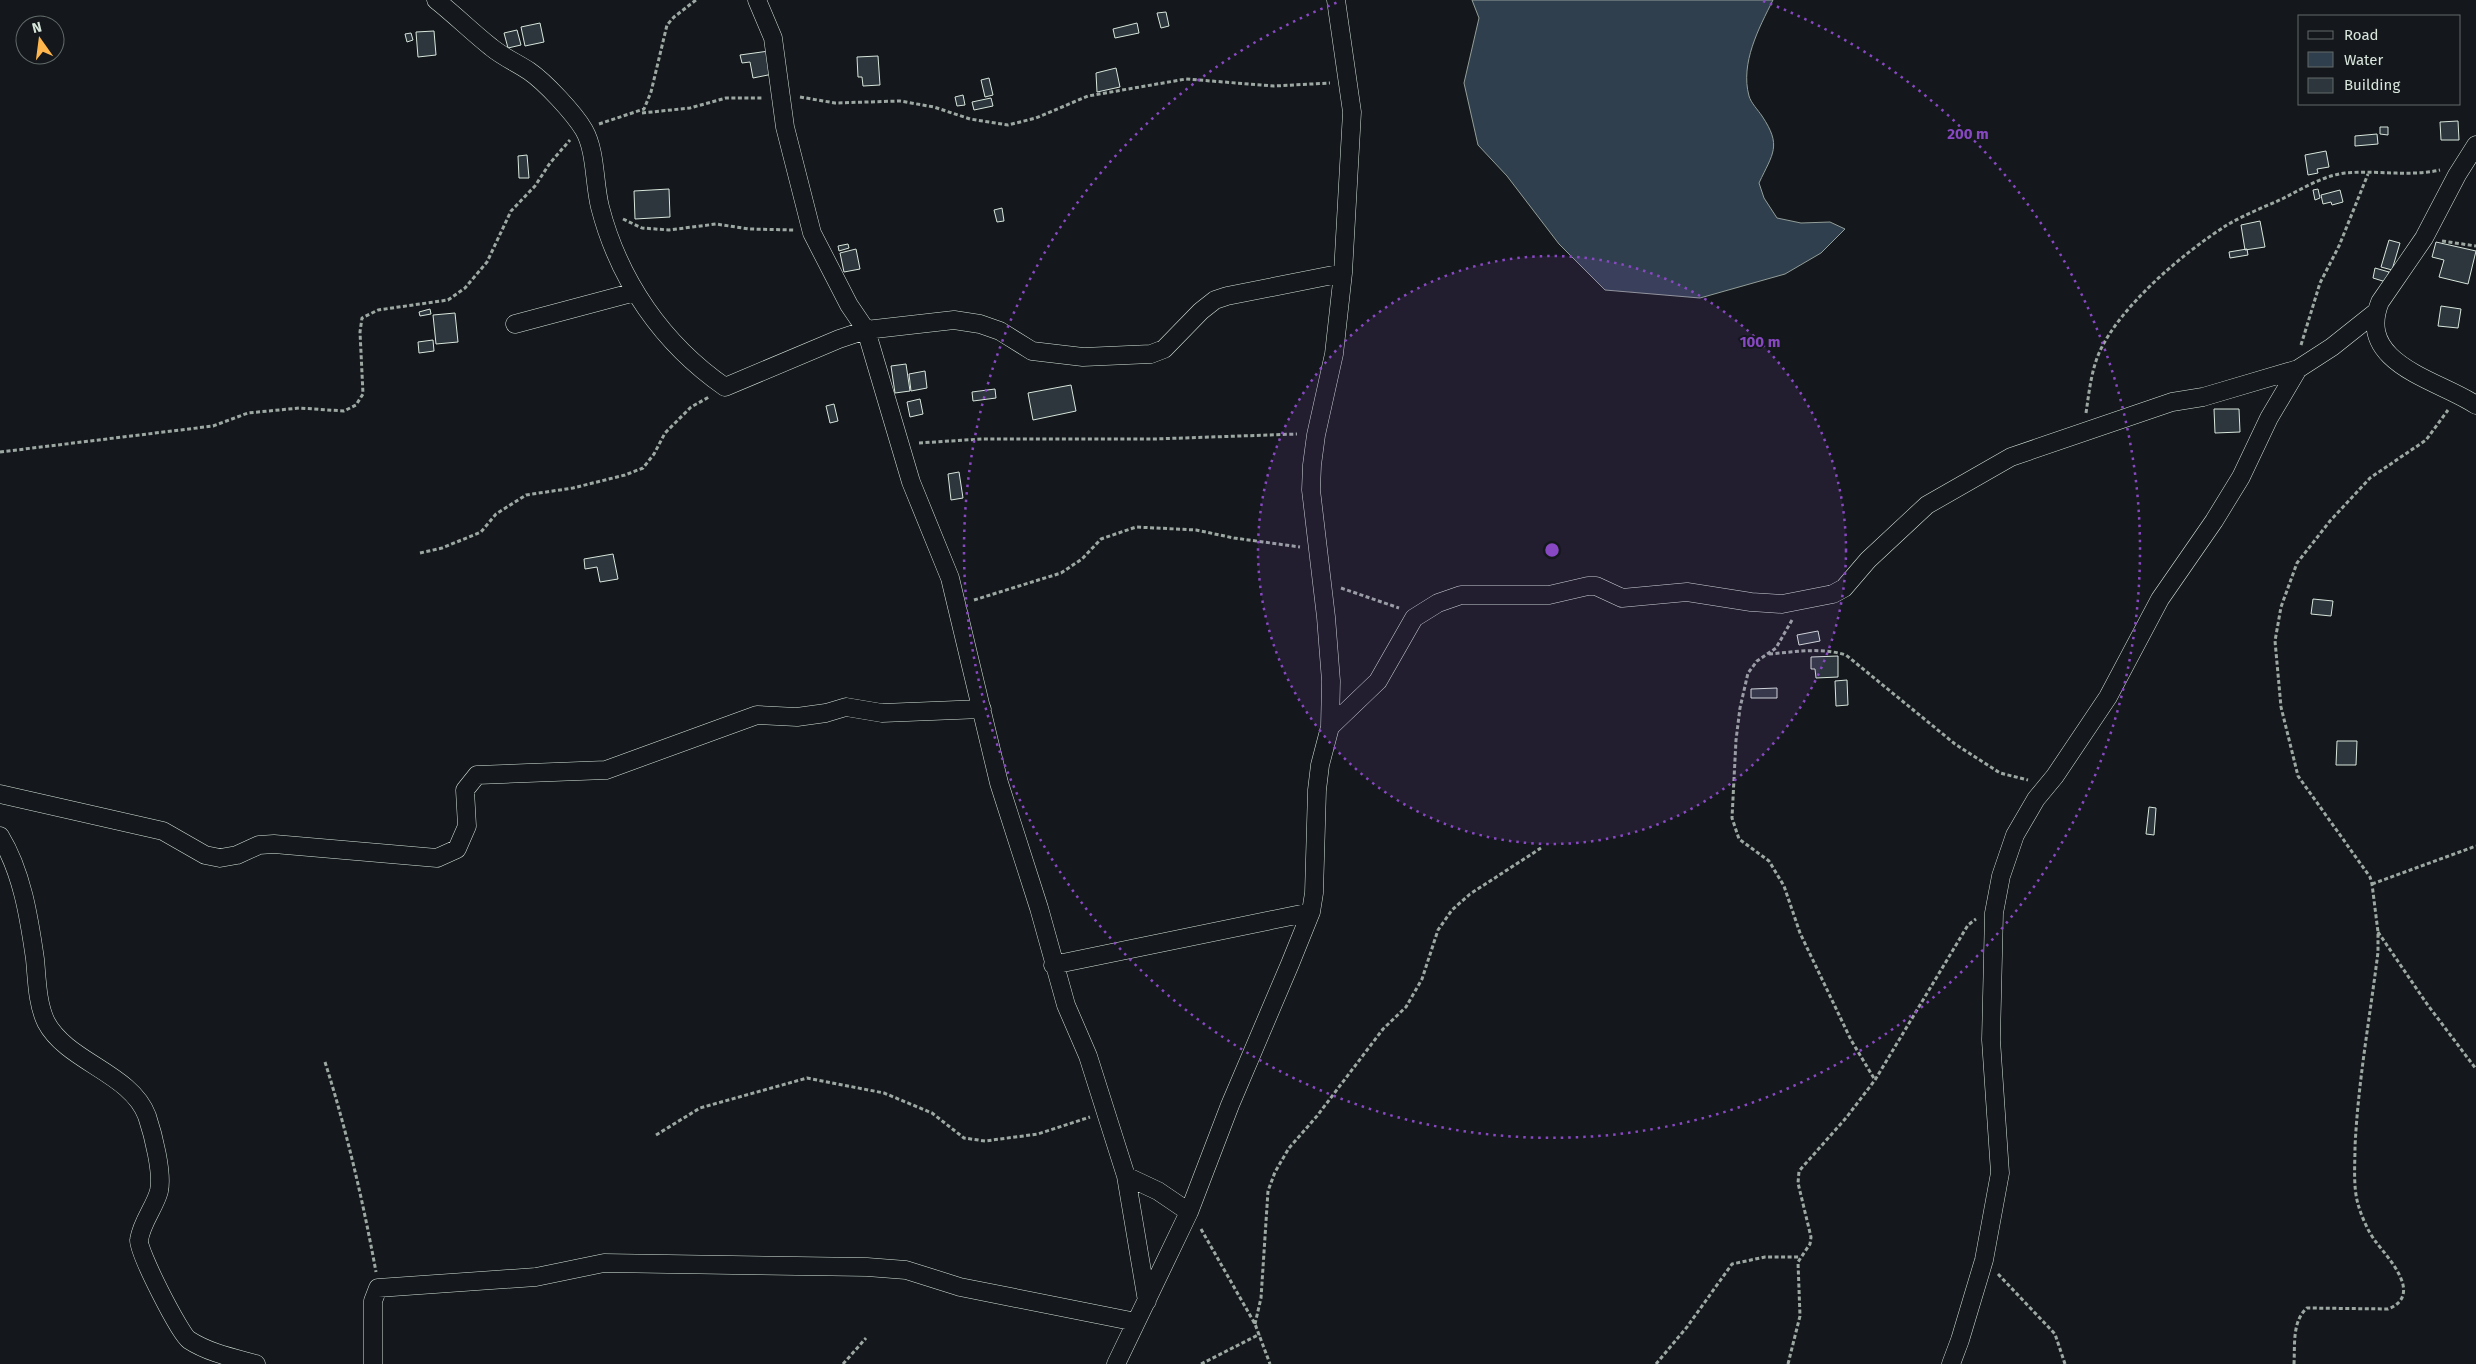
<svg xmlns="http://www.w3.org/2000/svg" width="2476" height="1364" viewBox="0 0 2476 1364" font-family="'Fira Sans',sans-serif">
<rect width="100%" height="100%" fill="#14181c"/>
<path fill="#2f3f4d" stroke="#939e99" d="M1472 0H1773C1759 28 1740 63 1749 96 1751 103 1758 110 1762 116 1782 146 1773 153 1759 183L1764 198 1777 218 1801 223 1830 222 1845 229 1821 253 1785 274 1700 298 1605 290 1559 244 1507 176 1478 145 1464 83 1479 18Z"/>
<path fill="#2c363c" stroke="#d8e6dc" d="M1166 12 1169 26 1161 28 1157 13Z
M540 23 544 42 525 46 521 27Z
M1137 23 1139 33 1115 38 1113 29Z
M517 30 521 45 508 48 504 33Z
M434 31 436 55 418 57 416 32Z
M411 33 413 40 407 42 405 34Z
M769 51 773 74 753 78 750 62 742 63 740 55Z
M878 56 880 85 863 86 862 77H858L857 57Z
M1116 68 1120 87 1097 92 1096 73Z
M989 78 993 95 985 97 981 80Z
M963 95 965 105 957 106 955 97Z
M991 98 993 106 974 110 972 102Z
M2458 121 2459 140H2441L2440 122Z
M2380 127H2388V135L2380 134Z
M2377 134 2378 144 2355 146V136Z
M2326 151 2329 167 2317 169 2318 173 2308 175 2305 155Z
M527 155 529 178H519L518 156Z
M669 189 670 217 635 219 634 191Z
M2318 189 2320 198 2315 200 2313 190Z
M2340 190 2343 202 2332 205 2331 202 2323 204 2321 195Z
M1002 208 1004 221 997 222 994 210Z
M2260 221 2265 247 2245 250 2241 225Z
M2389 240 2400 243 2392 270 2381 267Z
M2436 242 2476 251 2468 284 2439 277 2444 260 2432 257Z
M848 244 849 248 839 251 838 246Z
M856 249 860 269 844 272 840 253Z
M2247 249 2248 255 2230 258 2229 252Z
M2375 268 2389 272 2386 282 2373 278Z
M2441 306 2461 309 2458 328 2438 326Z
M430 309 431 314 420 316 419 312Z
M455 313 458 342 436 344 433 315Z
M433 340 434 351 419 353 418 342Z
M906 364 910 391 895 393 891 366Z
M925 371 927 388 911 391 909 374Z
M1071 385 1076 411 1033 420 1028 393Z
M995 389 996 398 973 401 972 392Z
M920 399 923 414 910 417 907 402Z
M834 404 838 421 830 423 826 406Z
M2214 409H2239L2240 432 2215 433Z
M959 472 963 498 951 500 948 474Z
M613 554 618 579 600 582 597 567 585 569 584 559Z
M2313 599 2333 601 2331 616 2311 614Z
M1818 631 1820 641 1799 645 1797 635Z
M1838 656V677L1816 678 1815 669H1811V657Z
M1847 680 1848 705 1836 706 1835 681Z
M1777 688V698H1751V689Z
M2337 741H2357L2356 765H2336Z
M2149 807 2156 808 2154 835 2146 834Z"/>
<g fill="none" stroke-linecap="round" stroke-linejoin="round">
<g stroke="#d8e6dc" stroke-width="19">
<path id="street" d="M436 0C455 15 472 32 491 47 503 57 517 63 529 71 545 82 574 113 584 130 596 151 594 183 600 207 619 281 663 344 725 387L839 339 866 330 954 320 980 324 1000 331 1032 351 1083 357 1151 354 1164 349 1201 311 1215 300 1227 296 1343 273
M757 0 773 38 785 127 812 233 849 305 866 330 911 482 950 578 999 783 1039 908 1066 1005 1088 1056 1126 1176 1147 1301
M2476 145 2457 175 2424 238 2380 302C2355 364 2439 380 2476 405
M515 324 635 292
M1330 727 1378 681 1414 618 1438 603 1461 595H1549L1588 586H1596L1622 598 1687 592 1751 602 1782 604 1833 594 1844 588 1868 560 1927 505 2011 457 2172 402 2203 397 2298 369
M0 794 163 831 205 855 220 858 237 855 259 845 274 844 437 858 457 849 467 826 465 790 477 775 606 770 757 715 797 717 826 713 846 707 882 713 982 709
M0 836C22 872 29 917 35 959 37 979 37 1003 46 1022 67 1062 131 1073 147 1116 153 1134 163 1173 159 1191 155 1207 142 1221 139 1240 137 1250 180 1334 189 1340 209 1353 234 1358 256 1364
M1053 965 1311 912
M1126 1176 1158 1191 1189 1212
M373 1364V1301L378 1288 536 1277 604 1263 867 1267 906 1270 960 1287 1136 1322
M1116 1364 1189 1212 1230 1105 1290 964 1311 912 1314 893 1317 790 1320 765 1330 727 1331 681 1326 617 1311 490 1312 465 1316 435 1334 354 1343 273 1352 112 1336 0
M1951 1364 1960 1340 1984 1260 2000 1173 1991 1040 1994 913 2001 876 2015 835 2036 799 2055 776 2108 697 2160 599 2214 521 2241 477 2269 418 2298 369 2332 347 2376 312"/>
</g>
<path stroke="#9da8a2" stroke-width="3" stroke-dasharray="4 2.5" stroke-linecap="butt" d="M800 97 835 103 900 101 934 107 970 119 1008 125 1036 118 1088 96 1186 79 1274 86 1330 83
M642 113 690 108 726 98H763
M599 124 644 109 651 92 667 25 674 17 696 0
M623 219 642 228 669 230 716 224 749 229 794 230
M2442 241 2476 246
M2301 345 2320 283 2339 246 2368 174
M2086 413C2089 393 2091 372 2099 353 2120 306 2183 253 2227 225 2244 215 2264 207 2282 199 2302 189 2322 176 2345 173 2377 170 2408 177 2440 170
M919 443 982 439H1154L1297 434
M0 452 213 426 248 413 299 408 344 411 356 405 363 394 360 332 362 318 378 310 448 300 465 288 487 262 511 211 535 186 550 163 570 140
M420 553 442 548 481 532 496 514 526 495 573 488 625 475 643 468 654 454 665 433 691 407 709 397
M1341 588 1399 608
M974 600 1061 573 1082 559 1101 539 1136 527 1196 530 1234 538 1300 547
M1792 620 1776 648 1757 661 1748 673 1740 708 1736 740 1732 818 1739 839 1769 861 1784 886 1800 933 1851 1040 1875 1080
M1769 654C1795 652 1820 647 1846 655L1955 744 2000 773 2028 780
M2372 884 2476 846
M2378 932 2427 1004 2476 1069
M325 1062C347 1132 363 1201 376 1272
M656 1135 700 1108 807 1078 884 1093 932 1113 964 1138 985 1141 1038 1134 1090 1117
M1201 1229 1255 1324 1270 1364
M1998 1274 2055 1334 2065 1364
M1255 1324 1261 1298 1268 1191 1275 1172 1289 1148 1317 1116 1383 1029 1406 1007 1422 979 1438 930 1452 910 1470 894 1541 848
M843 1364 866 1338
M1201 1364 1260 1334
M1656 1364 1687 1327 1732 1264 1765 1257H1799
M1788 1364 1800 1316 1798 1262 1810 1244 1811 1237 1798 1183 1799 1171 1846 1118 1875 1080 1968 925 1976 919
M2294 1364C2295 1345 2292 1321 2307 1308L2388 1309C2424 1295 2388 1258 2376 1242 2368 1232 2361 1215 2358 1204 2353 1187 2355 1164 2355 1147 2358 1082 2370 1017 2378 952V932L2372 884 2370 877 2298 776 2281 707 2275 641 2281 607 2297 563 2330 521 2370 478 2426 440 2448 410"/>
<use href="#street" stroke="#14181c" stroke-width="18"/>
</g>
<circle cx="1552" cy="550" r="294" fill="#8948c3" fill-opacity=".12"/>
<g fill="none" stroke="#8948c3" stroke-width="2.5" stroke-dasharray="2.5 5">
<circle cx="1552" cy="550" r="294"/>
<path d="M1763 1A588 588 0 1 1 1341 1"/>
</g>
<circle cx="1552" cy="550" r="8" fill="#8948c3" stroke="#14181c" stroke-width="2.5"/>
<g font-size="15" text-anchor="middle" font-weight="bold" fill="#8948c3" stroke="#14181c" stroke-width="4" stroke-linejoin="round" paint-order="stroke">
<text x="1968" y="139">200 m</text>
<text x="1760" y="347">100 m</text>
</g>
<rect x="2298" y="15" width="162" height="90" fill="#14181c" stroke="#626a69"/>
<rect x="2308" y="31" width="25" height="8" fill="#14181c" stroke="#626a69"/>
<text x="2344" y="40" font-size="15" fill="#d8e6dc">Road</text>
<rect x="2308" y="52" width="25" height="15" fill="#2f3f4d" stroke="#626a69"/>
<text x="2344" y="65" font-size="15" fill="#d8e6dc">Water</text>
<rect x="2308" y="78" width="25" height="15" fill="#2c363c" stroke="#626a69"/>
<text x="2344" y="90" font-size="15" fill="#d8e6dc">Building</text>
<g transform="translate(40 40) rotate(346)"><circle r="24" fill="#14181c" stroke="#626a69"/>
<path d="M0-4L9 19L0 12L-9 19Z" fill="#ffb74d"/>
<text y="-8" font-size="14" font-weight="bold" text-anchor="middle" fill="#d8e6dc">N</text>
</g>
</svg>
